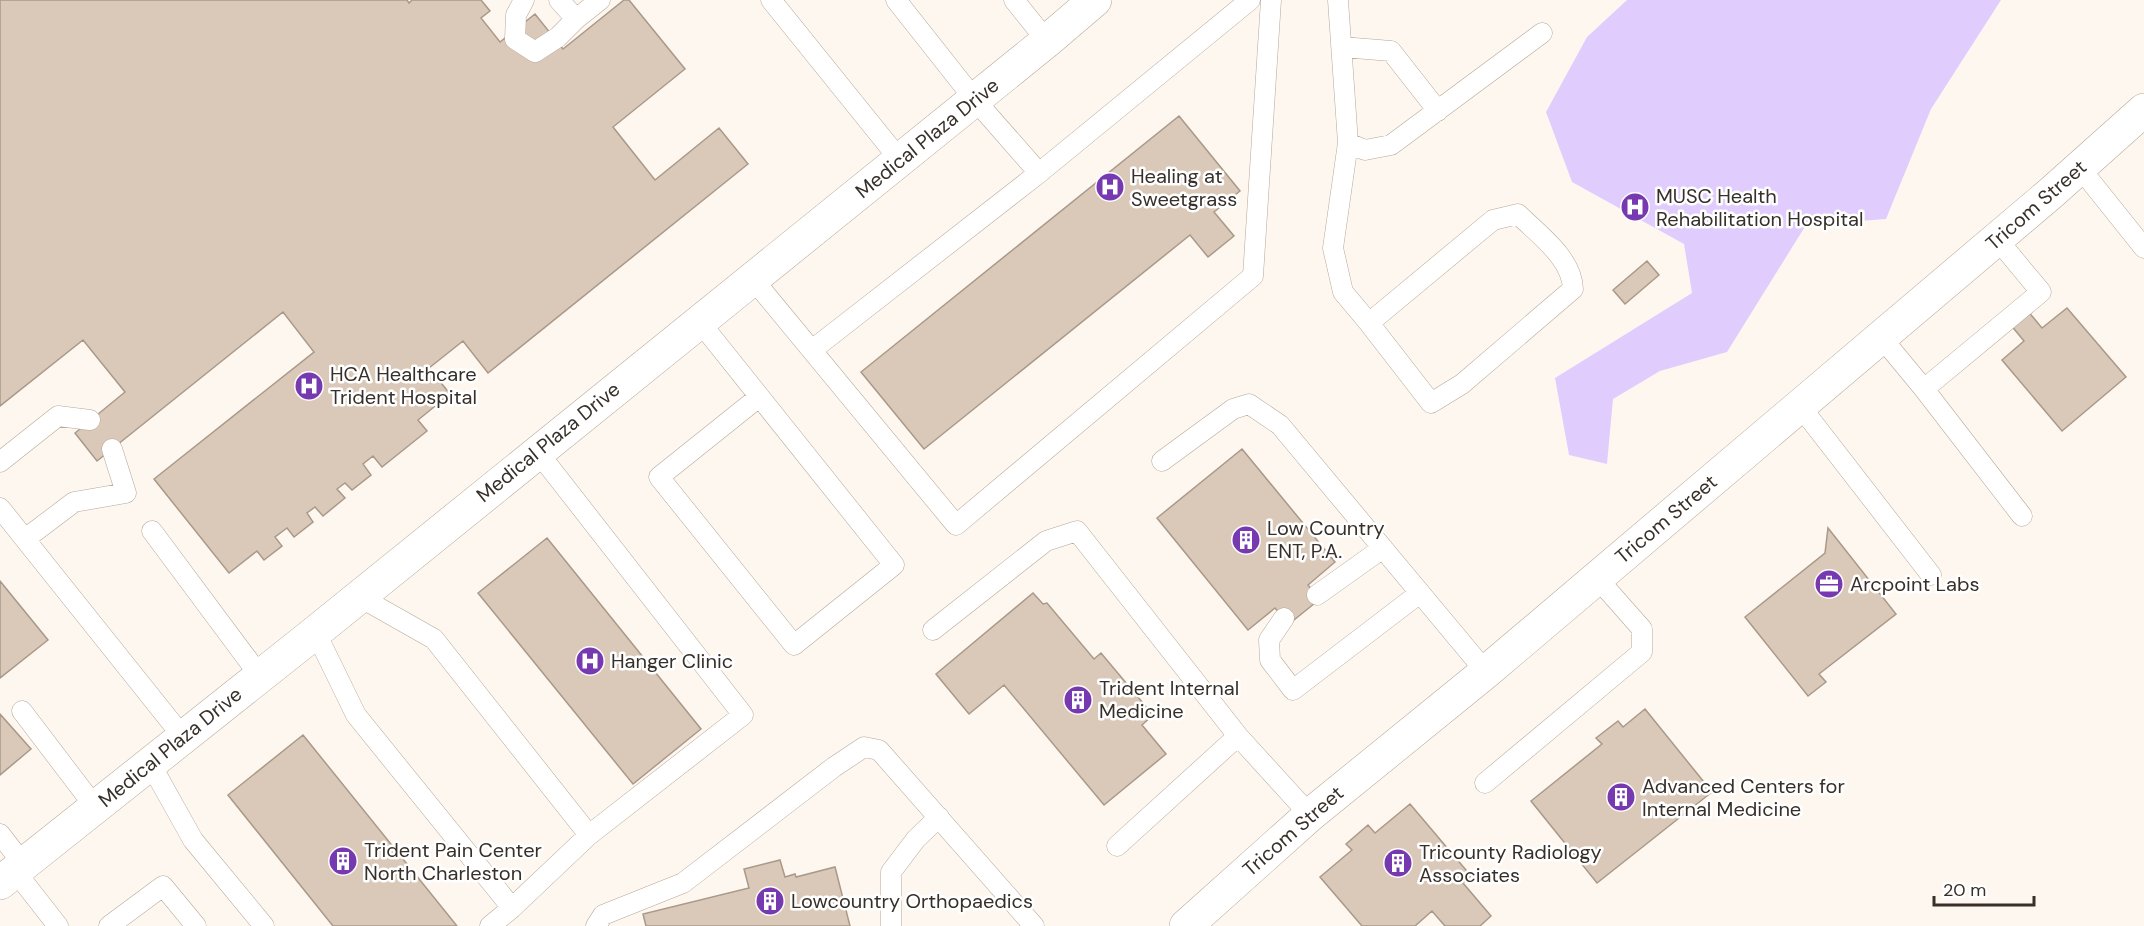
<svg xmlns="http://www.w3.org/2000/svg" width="2144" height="926" viewBox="0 0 2144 926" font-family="'DM Sans',sans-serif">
<rect width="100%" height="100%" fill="#fef7f0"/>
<path fill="#e1cdfd" d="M1627 0H2001L1931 109 1886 219 1806 225 1727 352 1660 371 1613 399 1607 464 1569 455 1555 378 1692 293 1684 244 1572 182 1546 112 1587 37Z"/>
<path fill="#dac9b8" stroke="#a99988" stroke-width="1.5" d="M0 0H407L409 3 412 0H481L490 11 481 18 500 42 535 14 563 49 624 0H629L685 69 613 127 655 180 719 128 748 164 488 373 463 341 429 368 450 394 418 420 427 431 382 467 373 456 363 464 371 475 352 490 345 483 337 489 345 498 323 516 315 507 307 513 313 522 294 537 287 528 275 537 282 546 264 560 257 551 229 573 154 479 314 352 283 312 97 461 75 433 125 392 83 340 0 406Z
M1179 116 1240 191 1214 212 1234 236 1208 257 1190 235 924 449 861 372Z
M1647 261 1659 275 1625 304 1613 290Z
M2067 308 2126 377 2062 431 2002 360 2024 341 2010 324 2027 310 2042 328Z
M1242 449 1335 562 1308 585 1320 599 1289 624 1275 608 1248 630 1157 518Z
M1828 528 1896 614 1819 674 1826 682 1808 696 1745 617 1825 553Z
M547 538 701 729 633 784 478 593Z
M0 581 48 640 0 678Z
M1033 593 1043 604 1047 603 1094 659 1101 653 1153 715 1142 725 1166 754 1104 805 1004 685 969 714 936 674Z
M1645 709 1712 792 1597 883 1531 801 1602 744 1596 738 1618 721 1623 727Z
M0 714 31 749 0 775Z
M303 735 457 926H333L228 795Z
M1410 804 1471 876 1463 883 1491 916 1480 926H1445L1432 911 1415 926H1362L1320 877 1352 850 1346 844 1368 825 1375 833Z
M780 860 785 877 795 874 796 877 835 867 850 926H646L643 914 749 888 744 869Z"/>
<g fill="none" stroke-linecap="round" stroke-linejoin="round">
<g stroke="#b7a796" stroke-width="21">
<path id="service" d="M524 0 516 15 515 39 535 52 558 37 576 19
M559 0 576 19 600 0
M771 0 900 160
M1014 0 1047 41
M1338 0 1348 143 1365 150 1391 145 1542 33
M1342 47 1391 51 1438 111
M1348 143 1333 248 1343 292 1369 323 1493 220 1518 214C1539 235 1572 258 1573 289L1462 384 1431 403 1369 323
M2080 168 2144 248
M1039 173 1250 0
M752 278 956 525 1253 276 1271 0
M699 321 894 565 794 645 659 477 759 397
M1881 337 1924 389 2041 292 1997 239
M812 350 1039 173 975 100 896 0
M1924 389 2022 516
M1800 406 1931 575
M1162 461 1233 409 1249 404 1280 425 1486 672
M0 462 58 416 90 420
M0 508 183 737
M152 531 260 676
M25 539 74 502 126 493 112 449
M1317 595 1383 548
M358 596 434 639 589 835 743 715 537 451
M1284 618 1269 640 1270 660 1293 690 1420 593
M933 630 1046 541 1077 531 1238 736 1310 815
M315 631 356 715 512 908 490 926
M22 711 95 807
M150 763 193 840 264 926
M1485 783 1642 652V629L1597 578
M0 834 23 864
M1117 846 1238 736
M15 871 58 926
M512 908 589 835
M109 926 163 886 196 926
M596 926 603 915 683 883 834 767 864 747 879 750 1034 926
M891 926V872L916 839 939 817"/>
</g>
<g stroke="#b7a796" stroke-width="34">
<path id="minor" d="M0 883 312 635 1047 41 1095 0
M1186 926 1310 815 1486 672 2051 193 2144 110"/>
</g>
<use href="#service" stroke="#fff" stroke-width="20"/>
<use href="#minor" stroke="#fff" stroke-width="33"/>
</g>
<defs>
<g id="hospital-disc" transform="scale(1.5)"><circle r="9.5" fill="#7739af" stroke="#fff"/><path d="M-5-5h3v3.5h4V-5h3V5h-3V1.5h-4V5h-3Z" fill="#fff"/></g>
<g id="building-disc" transform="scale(1.5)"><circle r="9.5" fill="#7739af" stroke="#fff"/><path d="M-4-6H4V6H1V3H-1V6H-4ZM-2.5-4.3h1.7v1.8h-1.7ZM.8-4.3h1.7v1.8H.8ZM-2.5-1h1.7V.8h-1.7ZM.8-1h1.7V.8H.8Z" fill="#fff"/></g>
<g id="office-disc" transform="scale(1.5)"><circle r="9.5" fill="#7739af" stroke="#fff"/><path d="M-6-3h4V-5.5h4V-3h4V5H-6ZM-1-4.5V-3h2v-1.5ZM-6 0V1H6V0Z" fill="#fff"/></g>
</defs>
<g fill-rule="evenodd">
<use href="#hospital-disc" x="1110" y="187"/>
<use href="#hospital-disc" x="1635" y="207"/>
<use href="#hospital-disc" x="309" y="386"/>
<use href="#building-disc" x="1246" y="540"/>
<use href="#office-disc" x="1829" y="584"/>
<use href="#hospital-disc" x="590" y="661"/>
<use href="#building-disc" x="1078" y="700"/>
<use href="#building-disc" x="1621" y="797"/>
<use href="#building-disc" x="343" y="861"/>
<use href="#building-disc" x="1398" y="863"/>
<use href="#building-disc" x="770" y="901"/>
</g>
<g text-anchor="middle" stroke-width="5" stroke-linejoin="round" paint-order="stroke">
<g font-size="20" fill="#37302a" stroke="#fff">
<text transform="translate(927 138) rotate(-39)" y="7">Medical Plaza Drive</text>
<text transform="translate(2036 205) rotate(-41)" y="7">Tricom Street</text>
<text transform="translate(548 442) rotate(-39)" y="7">Medical Plaza Drive</text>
<text transform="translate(1666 519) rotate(-40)" y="7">Tricom Street</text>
<text transform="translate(170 747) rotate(-39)" y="7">Medical Plaza Drive</text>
<text transform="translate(1293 831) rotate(-41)" y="7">Tricom Street</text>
</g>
<g font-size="20" fill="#37302a" stroke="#fff" text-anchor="start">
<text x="1131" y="183">Healing at<tspan x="1131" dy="23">Sweetgrass</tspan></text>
<text x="1656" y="203">MUSC Health<tspan x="1656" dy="23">Rehabilitation Hospital</tspan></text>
<text x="330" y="381">HCA Healthcare<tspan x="330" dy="23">Trident Hospital</tspan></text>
<text x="1267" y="535">Low Country<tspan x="1267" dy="23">ENT, P.A.</tspan></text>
<text x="1850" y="591">Arcpoint Labs</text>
<text x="611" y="668">Hanger Clinic</text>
<text x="1099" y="695">Trident Internal<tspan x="1099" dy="23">Medicine</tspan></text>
<text x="1642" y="793">Advanced Centers for<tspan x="1642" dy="23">Internal Medicine</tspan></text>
<text x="364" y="857">Trident Pain Center<tspan x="364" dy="23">North Charleston</tspan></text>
<text x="1419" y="859">Tricounty Radiology<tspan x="1419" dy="23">Associates</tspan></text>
<text x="791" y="908">Lowcountry Orthopaedics</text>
</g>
</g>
<path d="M1934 896v9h100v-9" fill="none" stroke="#37302a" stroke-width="3"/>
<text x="1943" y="896" font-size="18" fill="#37302a" stroke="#ffffff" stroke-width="4.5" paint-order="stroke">20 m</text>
</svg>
